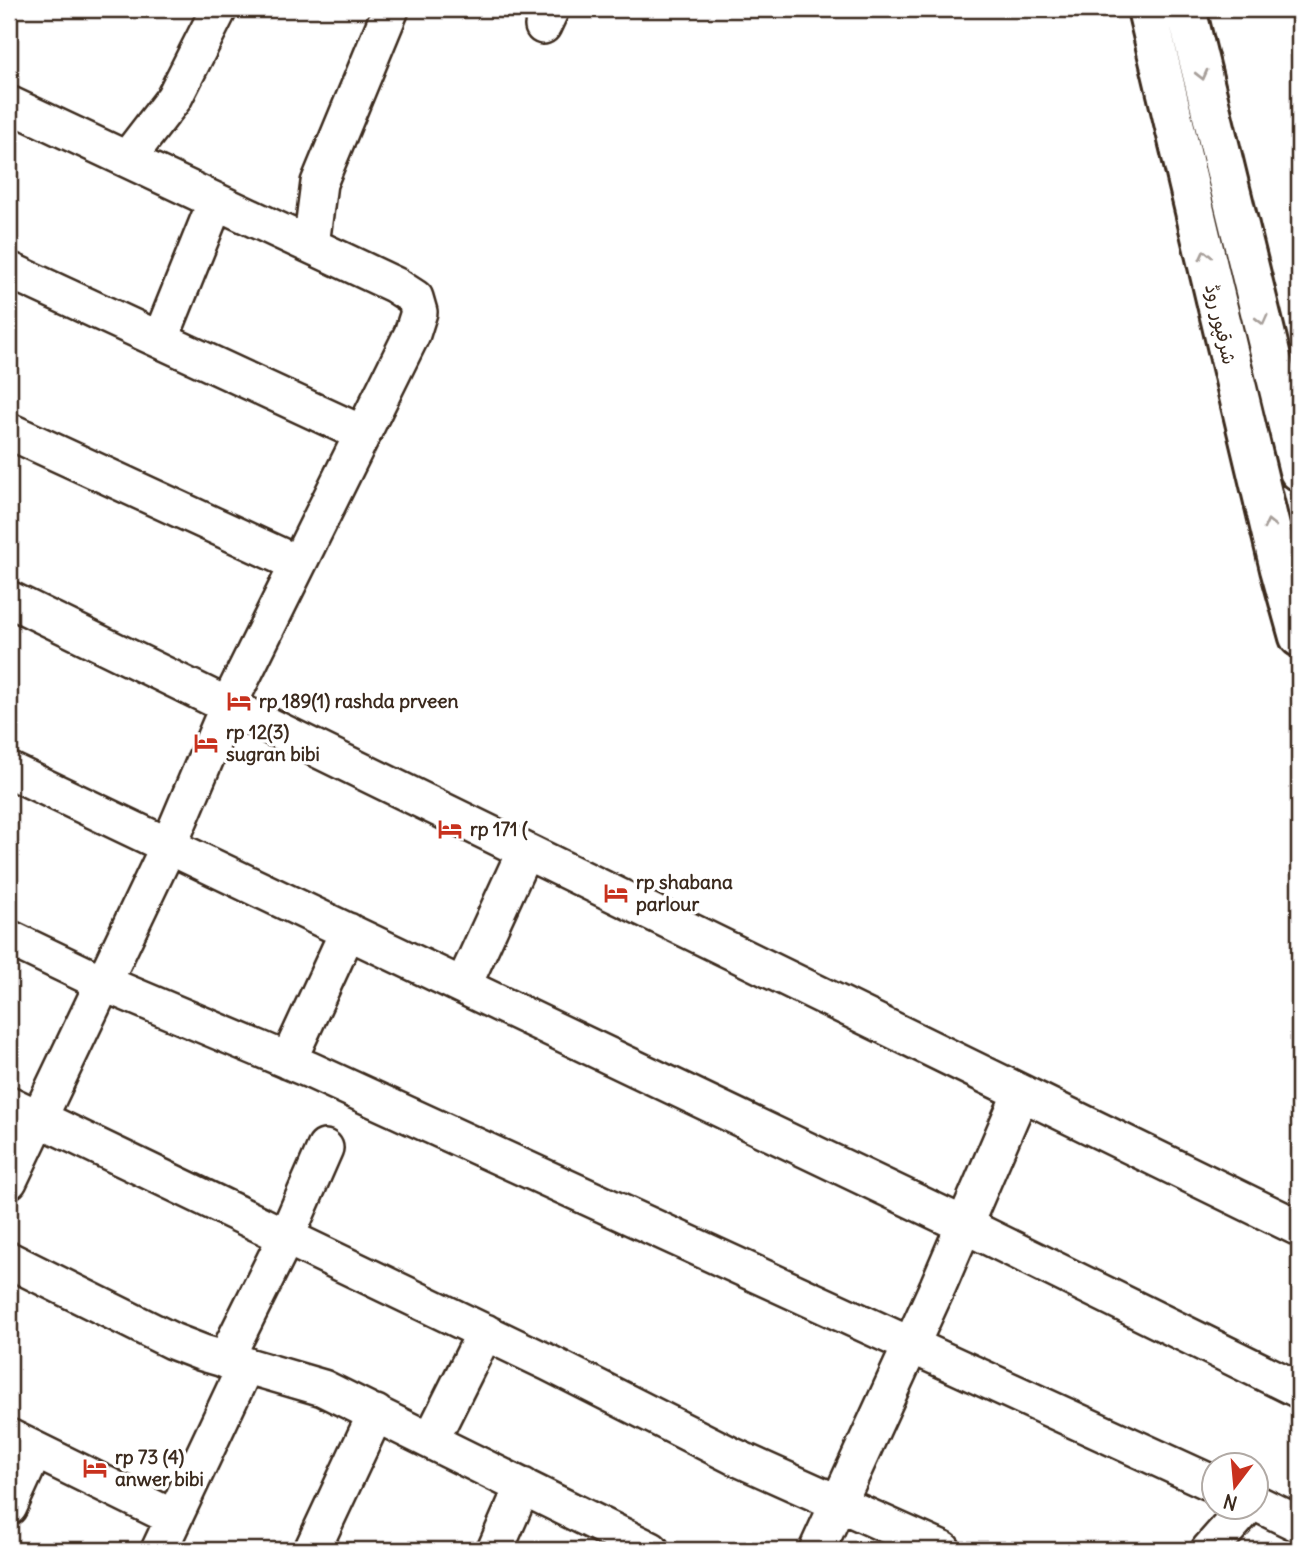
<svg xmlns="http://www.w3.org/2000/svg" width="1308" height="1559" viewBox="0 0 1308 1559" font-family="Delius,'Playpen Sans Arabic',sans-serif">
<rect width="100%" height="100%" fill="#fff"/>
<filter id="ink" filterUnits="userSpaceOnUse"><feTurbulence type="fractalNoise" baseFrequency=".0143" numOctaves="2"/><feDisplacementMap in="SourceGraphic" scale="14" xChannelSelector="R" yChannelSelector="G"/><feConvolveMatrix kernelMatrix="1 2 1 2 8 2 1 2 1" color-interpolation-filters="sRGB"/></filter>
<g filter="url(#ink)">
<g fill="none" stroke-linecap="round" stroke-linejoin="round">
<g stroke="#3b2a1e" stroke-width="40">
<path id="street" d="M543 26 551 9
M9 104 395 285 415 298 419 312 412 334 228 706 169 845 9 1181
M127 159 174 98 219 9
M311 245 319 183 391 9
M9 270 363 434
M160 340 216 201
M9 431 298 564
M9 599 1299 1228
M9 770 964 1225 1299 1390
M9 938 103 983 310 1070 1214 1484
M463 986 525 851
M288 1061 348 931
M9 1104 549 1363 733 1456 943 1550
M9 1260 172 1341 203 1353 323 1388 651 1550
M225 1360 286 1237 325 1148
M9 1437 174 1518
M431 1440 485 1332
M1256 1503 1299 1524
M9 1507 35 1450
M159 1550 246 1365
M312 1550 376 1413
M495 1550 523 1486
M817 1550 938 1286 1021 1093
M1209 1550 1248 1506"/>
</g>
<g stroke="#3b2a1e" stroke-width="44">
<path id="primary" d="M1147 9 1280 569 1299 637
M1186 9 1299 471"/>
</g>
<use href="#street" stroke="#fff" stroke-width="35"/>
<use href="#primary" stroke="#fff" stroke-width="38"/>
</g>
<defs><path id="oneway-chevron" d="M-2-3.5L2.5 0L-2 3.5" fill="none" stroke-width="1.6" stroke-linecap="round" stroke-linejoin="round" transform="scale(1.75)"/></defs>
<g stroke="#a79f9a">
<use href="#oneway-chevron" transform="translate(1202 75) rotate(76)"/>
<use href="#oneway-chevron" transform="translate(1205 255) rotate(-103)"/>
<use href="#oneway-chevron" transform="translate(1262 320) rotate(76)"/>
<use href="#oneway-chevron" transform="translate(1269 524) rotate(-103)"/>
</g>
</g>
<defs>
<g id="hotel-bare" transform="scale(1.89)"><path d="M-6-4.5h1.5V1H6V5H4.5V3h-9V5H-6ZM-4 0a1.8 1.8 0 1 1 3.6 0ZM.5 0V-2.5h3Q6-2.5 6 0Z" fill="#c8321e" stroke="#fff" stroke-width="2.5" paint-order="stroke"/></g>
</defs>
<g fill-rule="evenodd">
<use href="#hotel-bare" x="239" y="701"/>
<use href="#hotel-bare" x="206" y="743"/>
<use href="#hotel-bare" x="450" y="829"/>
<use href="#hotel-bare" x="616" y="893"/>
<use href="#hotel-bare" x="95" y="1468"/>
</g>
<g text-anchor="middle" stroke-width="7" stroke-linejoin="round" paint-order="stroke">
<g font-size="19" fill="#3b2a1e" stroke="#fff">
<text transform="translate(1221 324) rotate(77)" y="7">شرقپور روڈ</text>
</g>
<g font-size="19" font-weight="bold" fill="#3b2a1e" stroke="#fff" text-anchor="start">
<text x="259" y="708">rp 189(1) rashda prveen</text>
<text x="226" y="739">rp 12(3)<tspan x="226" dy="22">sugran bibi</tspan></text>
<text x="470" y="836">rp 171 (</text>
<text x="636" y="889">rp shabana<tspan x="636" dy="22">parlour</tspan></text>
<text x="115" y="1464">rp 73 (4)<tspan x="115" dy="22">anwer bibi</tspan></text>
</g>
</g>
<rect width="1308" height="1559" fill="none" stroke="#fff" stroke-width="35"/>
<rect x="18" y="18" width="1273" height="1524" fill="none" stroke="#3b2a1e" stroke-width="2.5" filter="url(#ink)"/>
<g transform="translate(1235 1486) rotate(196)"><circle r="33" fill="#ffffff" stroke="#b1aaa5" stroke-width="2"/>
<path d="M0-5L12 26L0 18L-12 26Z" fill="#c8321e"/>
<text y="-10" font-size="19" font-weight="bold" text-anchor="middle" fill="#3b2a1e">N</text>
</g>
</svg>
